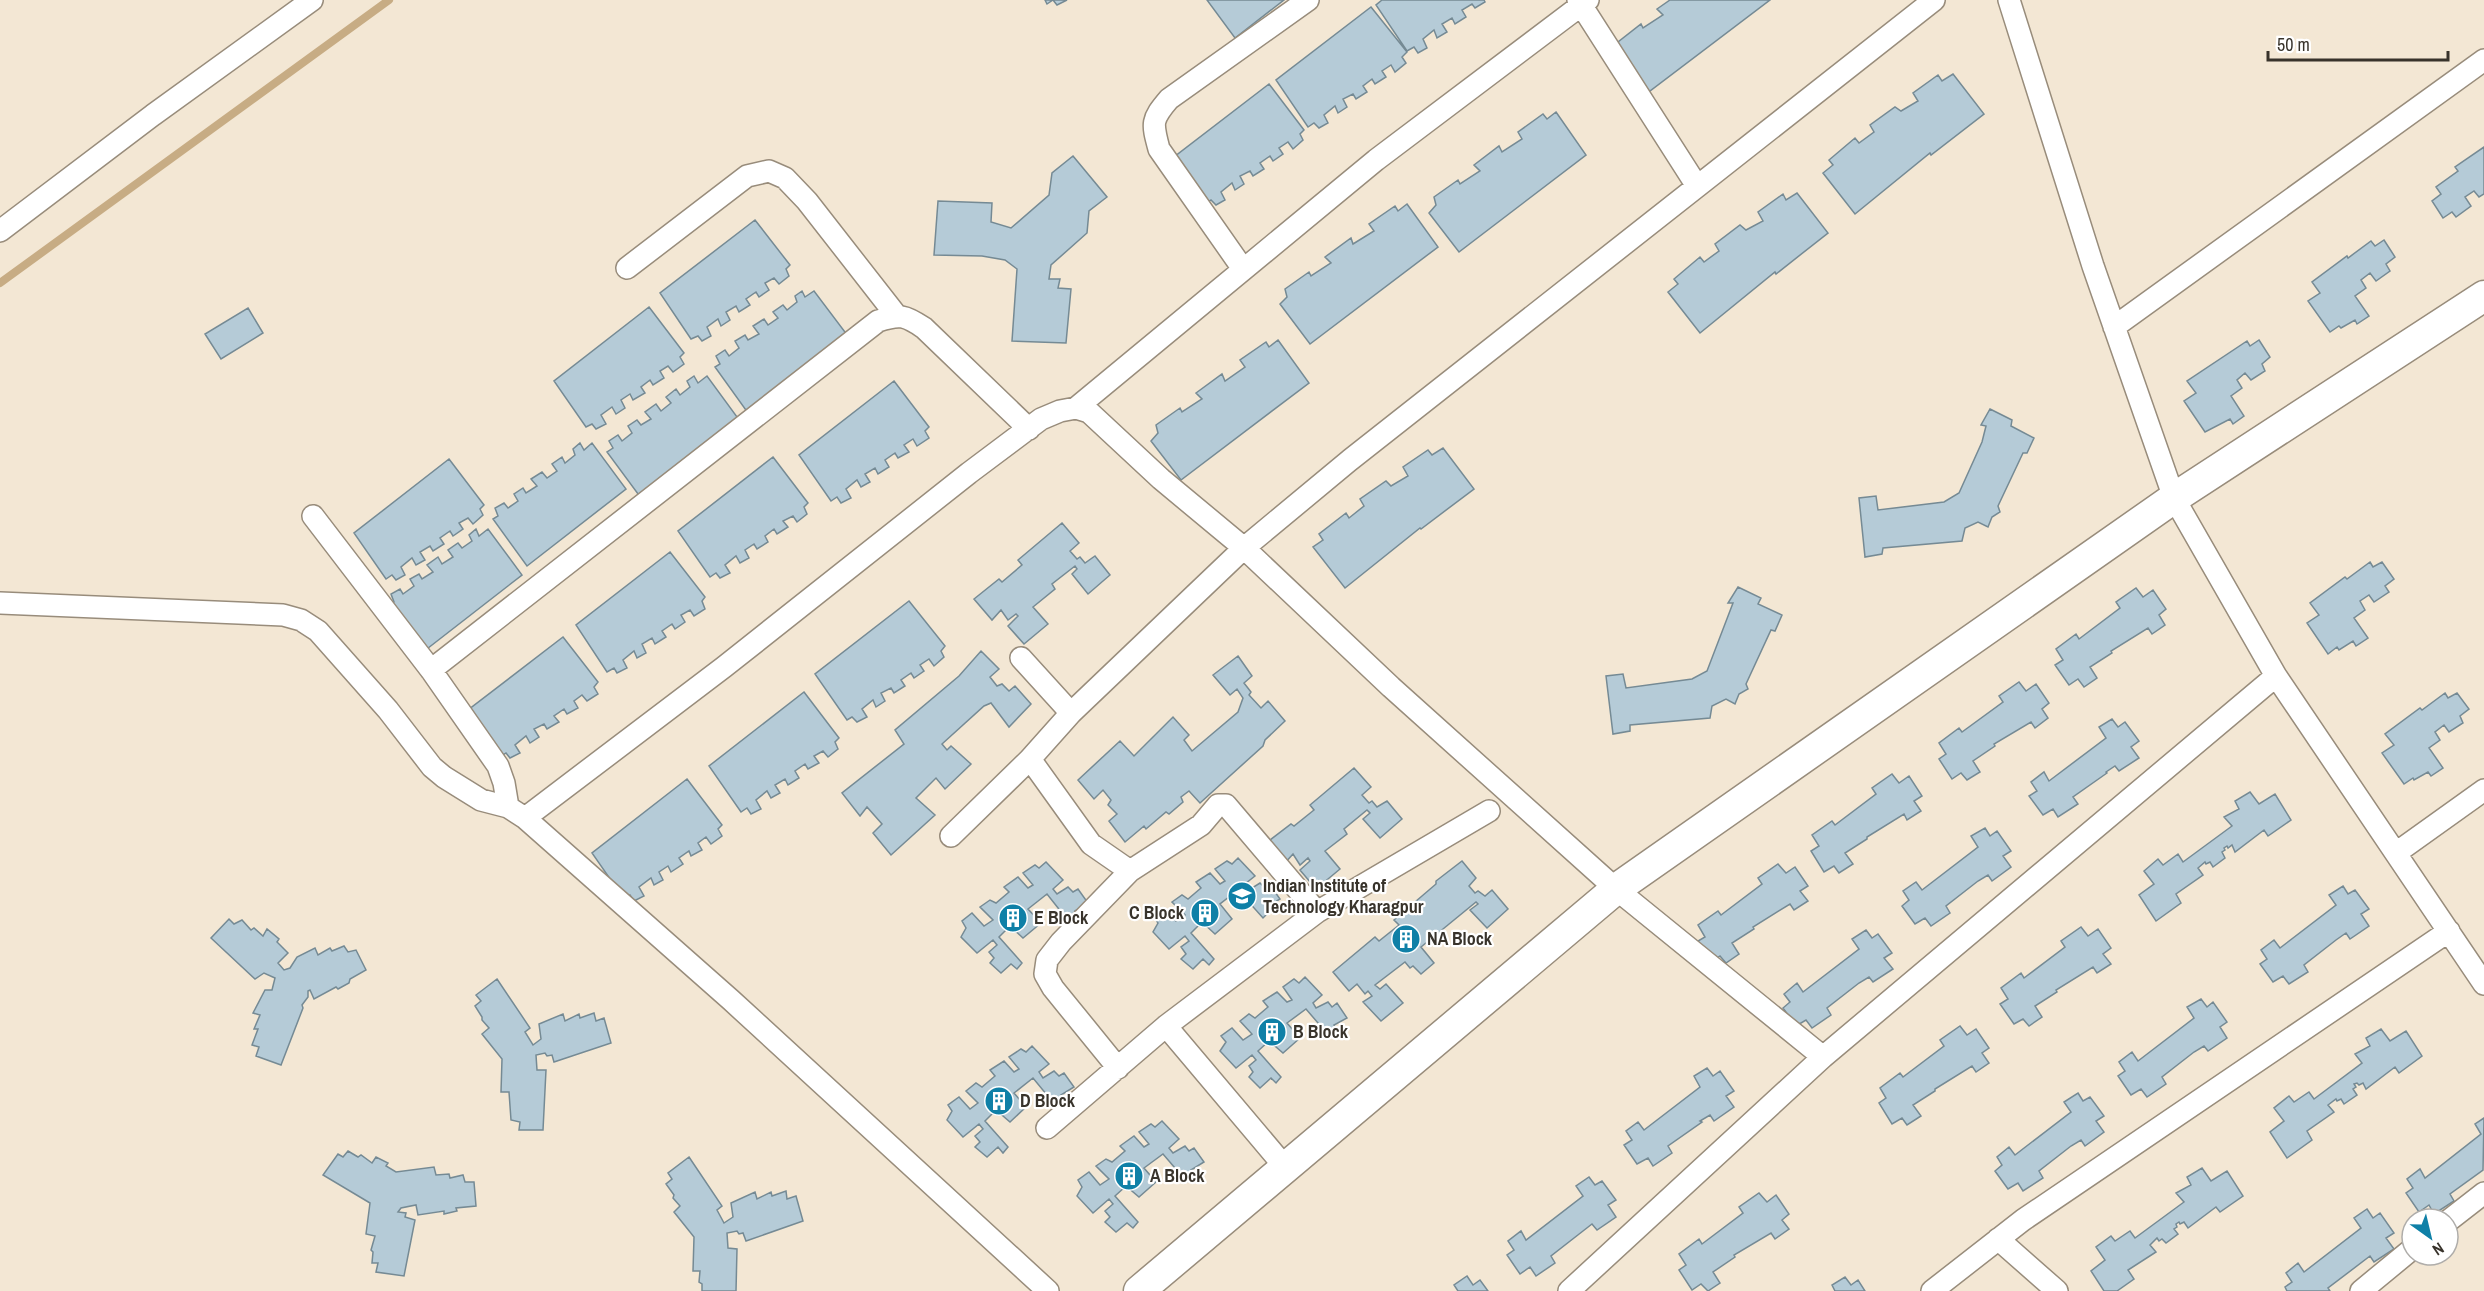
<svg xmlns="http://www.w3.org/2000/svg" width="2484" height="1291" viewBox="0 0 2484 1291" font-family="'Archivo Narrow',sans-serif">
<rect width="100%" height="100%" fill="#f3e7d4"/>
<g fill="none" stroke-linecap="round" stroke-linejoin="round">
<path stroke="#c7ac84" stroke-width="8" d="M0 283 389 0"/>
</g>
<path fill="#b5cbd7" stroke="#758a94" stroke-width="1.5" d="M1045 0H1067L1057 5 1053 0 1047 4Z
M1207 0H1284L1235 38Z
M1382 0H1484L1485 2 1475 8 1472 4 1462 10 1466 17 1455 24 1452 18 1442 24 1447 32 1437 38 1434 30 1423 39 1427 48 1418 53 1414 47 1407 51 1376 5Z
M1670 0H1770L1642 97 1618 42 1641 24 1643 28 1663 15 1657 9Z
M1371 7 1407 52 1402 57 1406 63 1395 72 1391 65 1382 71 1386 77 1375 84 1372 79 1363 86 1367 92 1356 99 1353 94 1343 99 1347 107 1338 113 1335 106 1324 115 1328 123 1319 128 1314 123 1308 127 1276 80Z
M1953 74 1984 114 1931 155 1930 153 1855 214 1823 173 1833 165 1829 160 1855 138 1859 143 1874 132 1870 125 1895 107 1901 111 1918 101 1913 93 1938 75 1942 81Z
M1269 84 1304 130 1300 134 1303 140 1293 149 1288 142 1279 148 1283 154 1273 161 1270 156 1260 163 1264 169 1253 176 1250 171 1240 176 1244 184 1235 190 1232 183 1221 192 1225 200 1216 205 1211 200 1205 204 1174 157Z
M1556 112 1586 155 1459 252 1429 213 1436 205 1434 197 1458 180 1460 184 1480 171 1474 165 1499 146 1502 152 1522 139 1518 132 1543 114 1547 119Z
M2484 147V194L2479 197 2474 191 2465 197 2471 206 2456 217 2452 212 2443 218 2432 201 2441 194 2436 187 2458 171 2455 167Z
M1073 156 1107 197 1089 211 1087 233 1051 265 1049 279H1060L1058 288 1071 289 1066 343 1012 341 1017 269 1005 260 982 256 934 255 938 201 992 203 991 222 1011 228 1049 195 1052 173Z
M1797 193 1828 233 1776 274 1775 272 1700 333 1668 292 1678 284 1674 279 1700 257 1704 262 1719 251 1715 244 1740 225 1746 230 1763 221 1758 212 1783 194 1786 200Z
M1407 204 1438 247 1310 344 1280 304 1287 297 1285 289 1309 272 1311 276 1331 263 1325 257 1351 238 1353 244 1374 231 1369 224 1395 206 1398 211Z
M755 220 790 265 786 269 789 276 779 284 774 278 765 283 769 290 759 297 756 292 746 299 750 305 739 312 736 306 726 312 730 320 721 326 718 319 707 327 711 336 702 341 698 336 691 339 660 293Z
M2384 240 2395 257 2386 264 2390 271 2376 281 2370 273 2361 280 2366 288 2355 296 2369 316 2357 324 2355 320 2341 328 2339 326 2330 332 2308 301 2320 293 2312 282 2347 256 2348 258 2371 241 2375 246Z
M802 291 805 297 814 291 848 336 748 413 715 367 720 364 716 356 725 350 729 356 739 348 735 341 745 335 748 340 759 334 753 326 764 319 768 325 778 318 773 312 783 305 787 310 797 302 795 296Z
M649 307 684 353 680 357 684 364 673 372 668 366 660 371 664 378 653 385 650 380 641 387 645 393 633 400 630 394 621 400 625 408 616 414 612 407 601 415 606 424 596 429 592 424 586 427 554 381Z
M248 308 263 333 221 359 205 334Z
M1278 340 1309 383 1181 480 1151 441 1158 433 1156 425 1180 408 1182 412 1202 399 1196 393 1222 374 1225 381 1245 367 1240 360 1266 342 1269 347Z
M2259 340 2270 357 2262 364 2265 371 2251 380 2245 373 2237 380 2242 388 2231 396 2244 416 2233 424 2230 419 2205 432 2184 401 2196 393 2187 381 2247 341 2250 346Z
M694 376 698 383 707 376 740 421 641 498 607 452 613 448 609 441 618 435 622 441 632 433 628 426 637 420 641 425 651 419 645 412 656 404 661 411 671 403 666 397 676 389 680 395 690 387 687 381Z
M894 381 929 427 925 431 929 438 917 446 913 439 904 445 909 452 898 458 895 453 885 460 889 467 878 474 875 468 865 474 870 482 861 487 857 480 846 489 851 498 841 503 837 497 831 501 799 455Z
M1990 409 2012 420 2011 426 2034 438 2027 453H2023L1998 506 2000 512 1992 517 1988 527 1978 522 1965 528 1962 541 1883 548 1882 554 1865 557 1859 498 1876 496 1878 510 1944 502 1959 493 1982 442 1986 426 1981 425Z
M580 443 584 450 592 443 626 489 527 566 493 519 498 516 495 508 504 503 508 508 518 501 514 494 523 488 526 493 537 486 531 479 542 472 547 478 557 471 552 464 562 457 565 463 575 455 573 449Z
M1443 448 1474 489 1421 529 1420 528 1345 588 1313 547 1323 540 1319 534 1346 513 1349 518 1364 506 1360 499 1386 481 1391 486 1408 476 1403 467 1428 450 1432 455Z
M773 457 808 503 804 507 807 514 797 522 793 516 783 521 788 527 777 534 774 529 765 536 768 542 757 549 754 544 745 550 749 558 740 563 736 556 725 565 730 573 720 578 716 573 710 577 678 531Z
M449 459 484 505 480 509 483 515 473 524 468 518 459 523 463 529 453 536 450 531 440 538 444 544 433 551 430 546 420 552 425 560 416 565 412 558 401 567 405 575 396 580 392 575 386 579 354 533Z
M1062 523 1079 543 1070 551 1077 559 1080 557 1085 563 1095 556 1110 575 1088 594 1072 574 1077 569 1075 566 1052 584 1055 589 1033 607 1048 624 1024 644 1008 626 1018 616 1016 614 1008 620 1001 610 992 620 974 599 999 579 1002 582 1022 565 1018 560Z
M476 529 479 536 488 529 522 575 423 652 389 605 394 602 391 594 400 589 403 594 414 586 410 579 419 574 422 579 433 572 427 565 438 557 442 564 453 557 448 550 458 543 462 548 472 541 469 535Z
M670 552 705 597 702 601 705 609 694 616 690 610 681 615 685 622 675 629 672 624 662 631 666 637 655 644 652 638 642 644 646 653 637 658 634 651 623 660 627 668 617 673 614 668 607 672 576 625Z
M2370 562 2373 567 2382 562 2394 579 2385 586 2389 592 2374 602 2369 595 2360 601 2365 610 2354 618 2368 638 2356 646 2353 641 2339 650 2337 647 2328 654 2307 623 2319 615 2310 603 2345 577 2347 579Z
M1738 587 1761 598 1758 604 1782 615 1775 631 1771 630 1746 684 1748 689 1739 694 1735 704 1726 699 1712 706 1710 718 1630 725V731L1613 734 1606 676 1623 674 1626 688 1692 679 1707 671 1733 603H1728Z
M2136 588 2143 597 2153 590 2166 609 2159 615 2165 625 2152 634 2148 628 2111 651 2112 653 2090 667 2097 678 2084 687 2078 679 2069 685 2055 665 2063 660 2056 649 2076 634 2079 639 2120 608 2116 602Z
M909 601 945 646 941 651 944 657 934 666 929 659 920 665 924 671 914 678 911 673 901 680 905 686 894 693 891 688 881 693 885 701 876 707 873 700 862 709 867 717 857 722 852 717 847 720 815 674Z
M563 637 598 682 594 687 598 694 587 701 582 695 574 701 578 708 567 714 564 709 554 716 559 722 547 729 544 724 534 729 539 737 530 743 526 736 515 745 520 753 510 758 506 753 500 757 468 710Z
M981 651 999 669 990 677 997 686 1002 684 1009 691 1015 686 1031 704 1009 727 991 703 984 706 942 744 947 750 951 746 971 764 945 789 936 778 916 798 935 815 891 855 873 833 882 824 867 807 860 816 842 793 904 744 895 730 959 676Z
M1238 656 1252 676 1244 683 1251 692 1249 695 1261 708 1268 701 1285 721 1265 740 1263 746 1200 803 1189 791 1181 797 1183 802 1169 814 1166 812 1146 829 1144 826 1125 842 1109 821 1117 814 1108 805 1111 800 1103 790 1094 799 1078 780 1120 741 1134 756 1173 717 1189 735 1184 740 1192 751 1238 712 1243 698 1237 689 1230 695 1213 675Z
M2019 682 2026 691 2036 684 2049 703 2042 709 2048 718 2035 728 2031 722 1994 744 1995 746 1973 761 1980 772 1967 780 1961 773 1952 779 1939 759 1946 754 1939 743 1959 728 1962 732 2003 702 1999 696Z
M804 692 839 738 835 742 838 749 828 757 823 751 814 756 819 763 808 769 805 764 795 771 799 778 788 785 785 779 775 785 780 793 771 798 767 791 756 800 761 809 751 814 747 808 741 812 709 766Z
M2445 693 2448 698 2457 693 2469 709 2460 716 2463 723 2449 732 2444 725 2435 732 2440 740 2429 748 2443 768 2431 776 2428 772 2414 780 2413 778 2404 784 2382 753 2394 745 2385 734 2420 708 2422 710Z
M2112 719 2118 727 2125 722 2139 741 2131 747 2139 758 2119 771 2115 766 2106 772 2107 773 2073 797 2078 804 2058 817 2053 809 2043 815 2029 796 2037 791 2031 782 2044 772 2049 781 2106 738 2099 727Z
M1354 768 1371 787 1362 795 1369 803 1372 801 1377 807 1387 801 1402 819 1380 838 1363 819 1370 813 1367 810 1344 829 1347 834 1325 851 1340 869 1316 889 1300 870 1310 861 1308 858 1300 865 1293 854 1284 864 1266 843 1291 824 1294 826 1314 810 1310 805Z
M1892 774 1899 783 1909 776 1922 796 1914 801 1921 811 1907 820 1904 814 1867 837V839L1845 853 1853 864 1839 873 1834 866 1824 872 1811 851 1819 846 1812 835 1832 821 1835 825 1876 794 1872 788Z
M687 779 722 825 718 829 722 836 711 844 706 837 698 843 702 850 691 856 689 851 679 858 683 864 671 872 668 866 659 872 663 880 654 885 651 878 639 887 644 896 634 901 630 895 624 899 592 853Z
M2250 792 2259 804 2275 794 2291 820 2268 836 2264 830 2235 852 2232 845 2228 848 2227 846 2224 848 2225 850 2222 852 2225 858 2213 867 2210 862 2206 864 2205 862 2198 868 2203 875 2176 894 2181 903 2156 921 2139 895 2154 884 2144 871 2158 859 2163 865 2178 854 2183 862 2232 826 2224 817 2239 809 2235 801Z
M1985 828 1990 836 1997 831 2011 851 2003 856 2011 867 1992 881 1988 875 1978 881 1946 906 1950 913 1931 926 1925 918 1915 924 1902 906 1909 900 1903 891 1916 882 1922 890 1978 847 1971 836Z
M1238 858 1255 876 1245 884 1249 890 1260 883 1265 888 1270 885 1280 899 1267 907 1270 911 1263 918 1238 890 1220 904 1232 919 1215 934 1202 922 1191 933 1214 959 1209 965 1203 959 1193 969 1181 959 1186 954 1181 947 1189 941 1185 936 1169 949 1153 932 1158 923 1154 917 1165 909 1176 921 1185 915 1172 902 1182 895 1188 899 1201 888 1196 882 1210 873 1220 884 1225 881 1215 869 1227 861 1232 864Z
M1462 861 1476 878 1469 886 1475 893 1478 891 1485 896 1492 890 1508 909 1487 928 1470 910 1478 904 1476 902 1421 947 1434 963 1421 974 1413 966 1410 968 1405 962 1375 985 1380 989 1386 984 1403 1003 1381 1021 1363 1002 1372 996 1368 991 1365 994 1357 984 1349 991 1333 972 1375 937 1379 941 1399 925 1394 920 1436 884V881Z
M1046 862 1063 880 1053 889 1057 894 1068 887 1073 892 1078 889 1088 903 1075 911 1078 915 1070 923 1047 894 1028 909 1041 923 1023 938 1010 926 999 937 1022 963 1017 969 1011 964 1001 973 990 963 994 958 989 952 997 945 993 940 977 953 961 937 966 928 962 921 972 913 984 926 993 920 980 907 990 900 996 903 1009 892 1004 887 1018 877 1028 888 1033 885 1023 873 1035 865 1039 868Z
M1778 864 1786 873 1795 867 1808 886 1800 891 1808 901 1794 910 1790 904 1753 927 1754 929 1732 943 1739 954 1726 963 1720 956 1711 962 1698 941 1705 937 1698 925 1718 911 1721 915 1762 884 1758 878Z
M2343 886 2348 894 2355 890 2369 909 2361 914 2369 926 2350 939 2346 933 2336 940 2304 965 2308 972 2289 984 2283 976 2273 982 2260 964 2267 959 2261 950 2274 940 2280 948 2336 905 2329 895Z
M229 919 234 924 242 920 251 930 254 928 263 936 267 929 279 939 277 942 288 953 278 963 284 970 290 968 297 957 315 948 318 955 330 948 332 951 344 946 348 952 356 950 366 970 350 979 349 983 338 989 336 987 314 999 310 990 308 991V997L302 1005 303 1008 281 1065 256 1056 259 1047 252 1045 258 1029H254L260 1015 253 1013 265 990H272L275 978 264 973 255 979 211 938Z
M2081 927 2088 936 2098 929 2111 948 2103 954 2111 964 2097 973 2093 967 2056 990 2057 992 2035 1006 2042 1017 2029 1026 2023 1019 2014 1024 2000 1004 2008 999 2001 988 2021 973 2024 978 2065 947 2061 941Z
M1866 930 1872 938 1878 934 1892 953 1884 958 1893 969 1873 982 1869 977 1859 983 1827 1008 1831 1015 1812 1028 1806 1020 1796 1026 1783 1008 1790 1002 1784 994 1797 983 1803 992 1859 949 1852 939Z
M1305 977 1322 995 1313 1003 1316 1008 1328 1002 1332 1007 1337 1003 1347 1018 1334 1025 1337 1030 1330 1037 1306 1009 1287 1023 1300 1038 1283 1053 1269 1041 1258 1051 1281 1077 1276 1083 1271 1078 1260 1088 1249 1077 1253 1072 1249 1066 1256 1060 1252 1055 1236 1068 1220 1051 1226 1042 1221 1036 1232 1028 1243 1040 1252 1034 1240 1021 1249 1014 1255 1018 1268 1007 1263 1001 1277 992 1287 1002 1292 1000 1283 987 1294 979 1299 983Z
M497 979 530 1028 525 1032 533 1045 541 1039 539 1024 563 1014 565 1021 579 1014 580 1018 594 1013 596 1021 604 1018 611 1043 554 1062 552 1055 547 1056 545 1053 536 1055 537 1070H546L543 1130H519L520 1122 511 1120 509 1092H501L502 1059 482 1034 489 1028 482 1020V1017L475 1006 481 1001 476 995Z
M2201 999 2207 1007 2213 1002 2227 1022 2220 1027 2227 1038 2208 1051 2204 1046 2194 1052 2162 1077 2166 1084 2147 1097 2141 1089 2131 1095 2118 1076 2125 1071 2119 1062 2132 1052 2138 1061 2194 1018 2187 1007Z
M1960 1026 1967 1035 1976 1029 1989 1048 1982 1053 1989 1063 1976 1072 1972 1066 1935 1089V1091L1913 1105 1921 1116 1907 1125 1902 1118 1892 1124 1879 1103 1886 1098 1880 1088 1900 1073 1903 1077 1944 1046 1940 1040Z
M2381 1029 2390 1041 2406 1031 2422 1056 2399 1073 2395 1067 2366 1089 2363 1083 2359 1085 2357 1083 2354 1084 2356 1087 2353 1089 2357 1095 2344 1104 2341 1099 2337 1101 2336 1099 2328 1105 2334 1112 2307 1131 2312 1140 2287 1158 2270 1132 2284 1121 2274 1108 2289 1096 2294 1102 2309 1092 2314 1099 2362 1063 2355 1054 2370 1046 2366 1038Z
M1032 1046 1049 1064 1039 1072 1043 1078 1054 1071 1059 1076 1064 1073 1074 1087 1061 1095 1064 1099 1056 1106 1033 1078 1014 1093 1026 1107 1010 1122 996 1110 985 1121 1008 1147 1003 1153 998 1147 987 1157 975 1147 980 1142 975 1136 983 1129 979 1124 963 1137 947 1120 952 1111 948 1105 959 1097 970 1109 978 1103 966 1091 976 1083 982 1087 995 1076 990 1070 1004 1061 1014 1072 1019 1069 1009 1057 1021 1049 1026 1052Z
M1707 1068 1713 1076 1720 1071 1734 1091 1726 1096 1734 1107 1714 1121 1710 1115 1700 1121 1702 1122 1668 1146 1672 1153 1653 1166 1648 1158 1637 1164 1624 1145 1632 1140 1626 1131 1638 1122 1644 1130 1700 1087 1694 1076Z
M2078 1093 2083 1101 2090 1097 2104 1116 2096 1121 2104 1132 2085 1146 2081 1140 2071 1146 2039 1171 2043 1178 2023 1191 2018 1183 2008 1189 1995 1171 2002 1165 1997 1157 2009 1147 2015 1155 2071 1112 2064 1102Z
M2484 1118 2483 1170 2450 1194 2454 1201 2434 1214 2429 1205 2419 1212 2406 1193 2413 1188 2407 1179 2420 1169 2425 1178 2481 1134 2475 1124Z
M1162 1121 1179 1139 1169 1148 1173 1153 1185 1146 1189 1151 1194 1148 1204 1162 1191 1170 1194 1174 1187 1182 1163 1154 1144 1168 1156 1182 1139 1197 1126 1186 1115 1196 1138 1222 1133 1228 1127 1223 1116 1232 1105 1222 1110 1217 1105 1211 1113 1204 1109 1199 1093 1213 1077 1196 1082 1187 1078 1180 1089 1172 1100 1185 1109 1179 1096 1166 1106 1159 1112 1162 1125 1151 1120 1146 1134 1136 1144 1147 1149 1144 1139 1132 1151 1124 1155 1127Z
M348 1151 358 1157 361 1155 372 1163 376 1157 388 1163 386 1166 396 1172 434 1167 436 1175 449 1174 450 1178 463 1175 465 1182H474L476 1206 456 1208 457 1211 444 1214V1211L418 1215 416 1205 401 1208 398 1212 406 1213 405 1217 415 1220 404 1276 376 1272 378 1263H372L373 1252 371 1250 375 1236 366 1234 370 1203 323 1175 338 1154 343 1157Z
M689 1157 722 1206 717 1210 724 1223 733 1217 731 1203 755 1192 757 1199 771 1192 772 1196 786 1191 787 1199 796 1196 803 1221 746 1241 743 1233 739 1234 737 1231 727 1233 728 1248 737 1249 736 1291H702V1284L699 1282 700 1271H693L694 1237 674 1212 680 1206 673 1198 674 1195 666 1184 672 1179 668 1173Z
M2202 1168 2211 1181 2227 1171 2243 1196 2220 1212 2216 1207 2188 1228 2184 1222 2180 1224 2179 1222 2176 1224 2177 1227 2174 1229 2178 1234 2166 1243 2162 1239 2159 1241 2157 1238 2150 1245 2156 1252 2128 1270 2134 1279 2117 1291H2104L2091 1271 2105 1260 2096 1247 2111 1236 2115 1241 2130 1231 2135 1238 2184 1202 2176 1193 2191 1185 2187 1177Z
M1589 1177 1595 1185 1602 1181 1616 1200 1608 1205 1616 1217 1597 1230 1592 1224 1583 1231 1551 1256 1555 1263 1536 1276 1530 1267 1520 1274 1507 1255 1514 1250 1508 1241 1521 1231 1526 1240 1583 1196 1576 1186Z
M1759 1193 1767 1202 1776 1195 1789 1214 1782 1220 1789 1229 1775 1239 1771 1233 1734 1255 1735 1257 1713 1272 1720 1283 1708 1291 1701 1284 1692 1290 1679 1270 1686 1265 1679 1254 1699 1239 1702 1244 1743 1213 1739 1207Z
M2367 1209 2373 1218 2380 1213 2394 1233 2386 1238 2394 1249 2374 1262 2370 1256 2328 1288 2330 1291H2287L2285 1287 2292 1282 2286 1273 2298 1263 2304 1272 2361 1228 2354 1218Z
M1467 1276 1473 1285 1480 1280 1488 1291H1458L1454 1285Z
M1845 1277 1851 1285 1858 1280 1865 1291H1835L1832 1285Z"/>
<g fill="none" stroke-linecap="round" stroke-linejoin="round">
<g stroke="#988c7b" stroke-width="24">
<path id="street" d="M1578 0 1697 186
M2009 0 2093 266 2174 498 2276 676
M0 231 153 115 312 0
M627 268 747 176 769 171 785 178 807 201 896 315
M1243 269 1159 149C1152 123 1151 120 1169 99L1308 0
M2114 327 2484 60
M1076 408 1376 160 1588 0
M313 516 431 670 498 766 504 783 508 807
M0 603 283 615 301 620 318 631 388 710 432 767 444 777 481 800 508 807 525 818 731 1000 1048 1291
M1021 658 1071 713
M431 670 878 321C900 314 905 315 924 328L1029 429
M1030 759 1091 844 1130 871
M525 818 724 667 969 473 1041 419 1060 411 1076 408 1089 412 1161 479 1244 548 1391 687 1616 889 1823 1057
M951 836 1030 759 1071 713 1244 548 1350 460 1934 0
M2396 853 2484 790
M1166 1026 1285 1167
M1118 1068 1053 988 1045 974 1047 960 1061 942 1130 871 1201 825 1218 805H1226L1317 912
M1047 1128 1166 1026 1317 912 1489 811
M2448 1221 2484 1193
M1998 1239 2057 1291
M1569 1291 1823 1057 2276 676 2484 984
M1932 1291 2023 1220 2449 931
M2361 1291 2412 1249"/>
</g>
<g stroke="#988c7b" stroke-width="33">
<path id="secondary" d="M1139 1291 1616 889 2174 498 2484 296"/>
</g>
<use href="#street" stroke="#fff" stroke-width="21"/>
<use href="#secondary" stroke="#fff" stroke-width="30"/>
</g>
<defs>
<g id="university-disc" transform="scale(1.5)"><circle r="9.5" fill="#0f80a7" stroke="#fff"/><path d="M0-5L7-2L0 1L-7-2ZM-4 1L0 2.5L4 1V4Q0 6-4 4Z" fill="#fff"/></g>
<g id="building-disc" transform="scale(1.5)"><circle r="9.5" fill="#0f80a7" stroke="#fff"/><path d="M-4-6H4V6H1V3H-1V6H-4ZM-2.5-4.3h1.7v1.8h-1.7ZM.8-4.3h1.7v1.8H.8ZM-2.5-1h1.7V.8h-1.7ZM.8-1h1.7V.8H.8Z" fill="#fff"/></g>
</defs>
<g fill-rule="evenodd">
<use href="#university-disc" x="1242" y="896"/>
<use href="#building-disc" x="1205" y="913"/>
<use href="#building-disc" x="1013" y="918"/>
<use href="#building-disc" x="1406" y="939"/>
<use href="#building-disc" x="1272" y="1032"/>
<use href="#building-disc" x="999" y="1101"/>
<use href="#building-disc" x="1129" y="1176"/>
</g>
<g text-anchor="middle" stroke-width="4.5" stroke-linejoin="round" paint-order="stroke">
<g font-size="18" font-weight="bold" fill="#38332b" stroke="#fff" text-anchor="start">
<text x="1263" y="892">Indian Institute of<tspan x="1263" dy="21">Technology Kharagpur</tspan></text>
<text x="1184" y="919" text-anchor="end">C Block</text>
<text x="1034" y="924">E Block</text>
<text x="1427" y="945">NA Block</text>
<text x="1293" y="1038">B Block</text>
<text x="1020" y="1107">D Block</text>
<text x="1150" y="1182">A Block</text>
</g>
</g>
<g transform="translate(2430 1237) rotate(146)"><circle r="28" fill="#ffffff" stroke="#afadaa" stroke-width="1.5"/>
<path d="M0-4.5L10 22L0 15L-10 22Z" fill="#0f80a7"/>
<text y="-9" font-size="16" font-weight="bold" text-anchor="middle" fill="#38332b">N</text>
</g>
<path d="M2268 51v9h180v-9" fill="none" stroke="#38332b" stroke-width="3"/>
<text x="2277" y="51" font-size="18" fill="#38332b" stroke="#ffffff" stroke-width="4.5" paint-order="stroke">50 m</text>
</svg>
